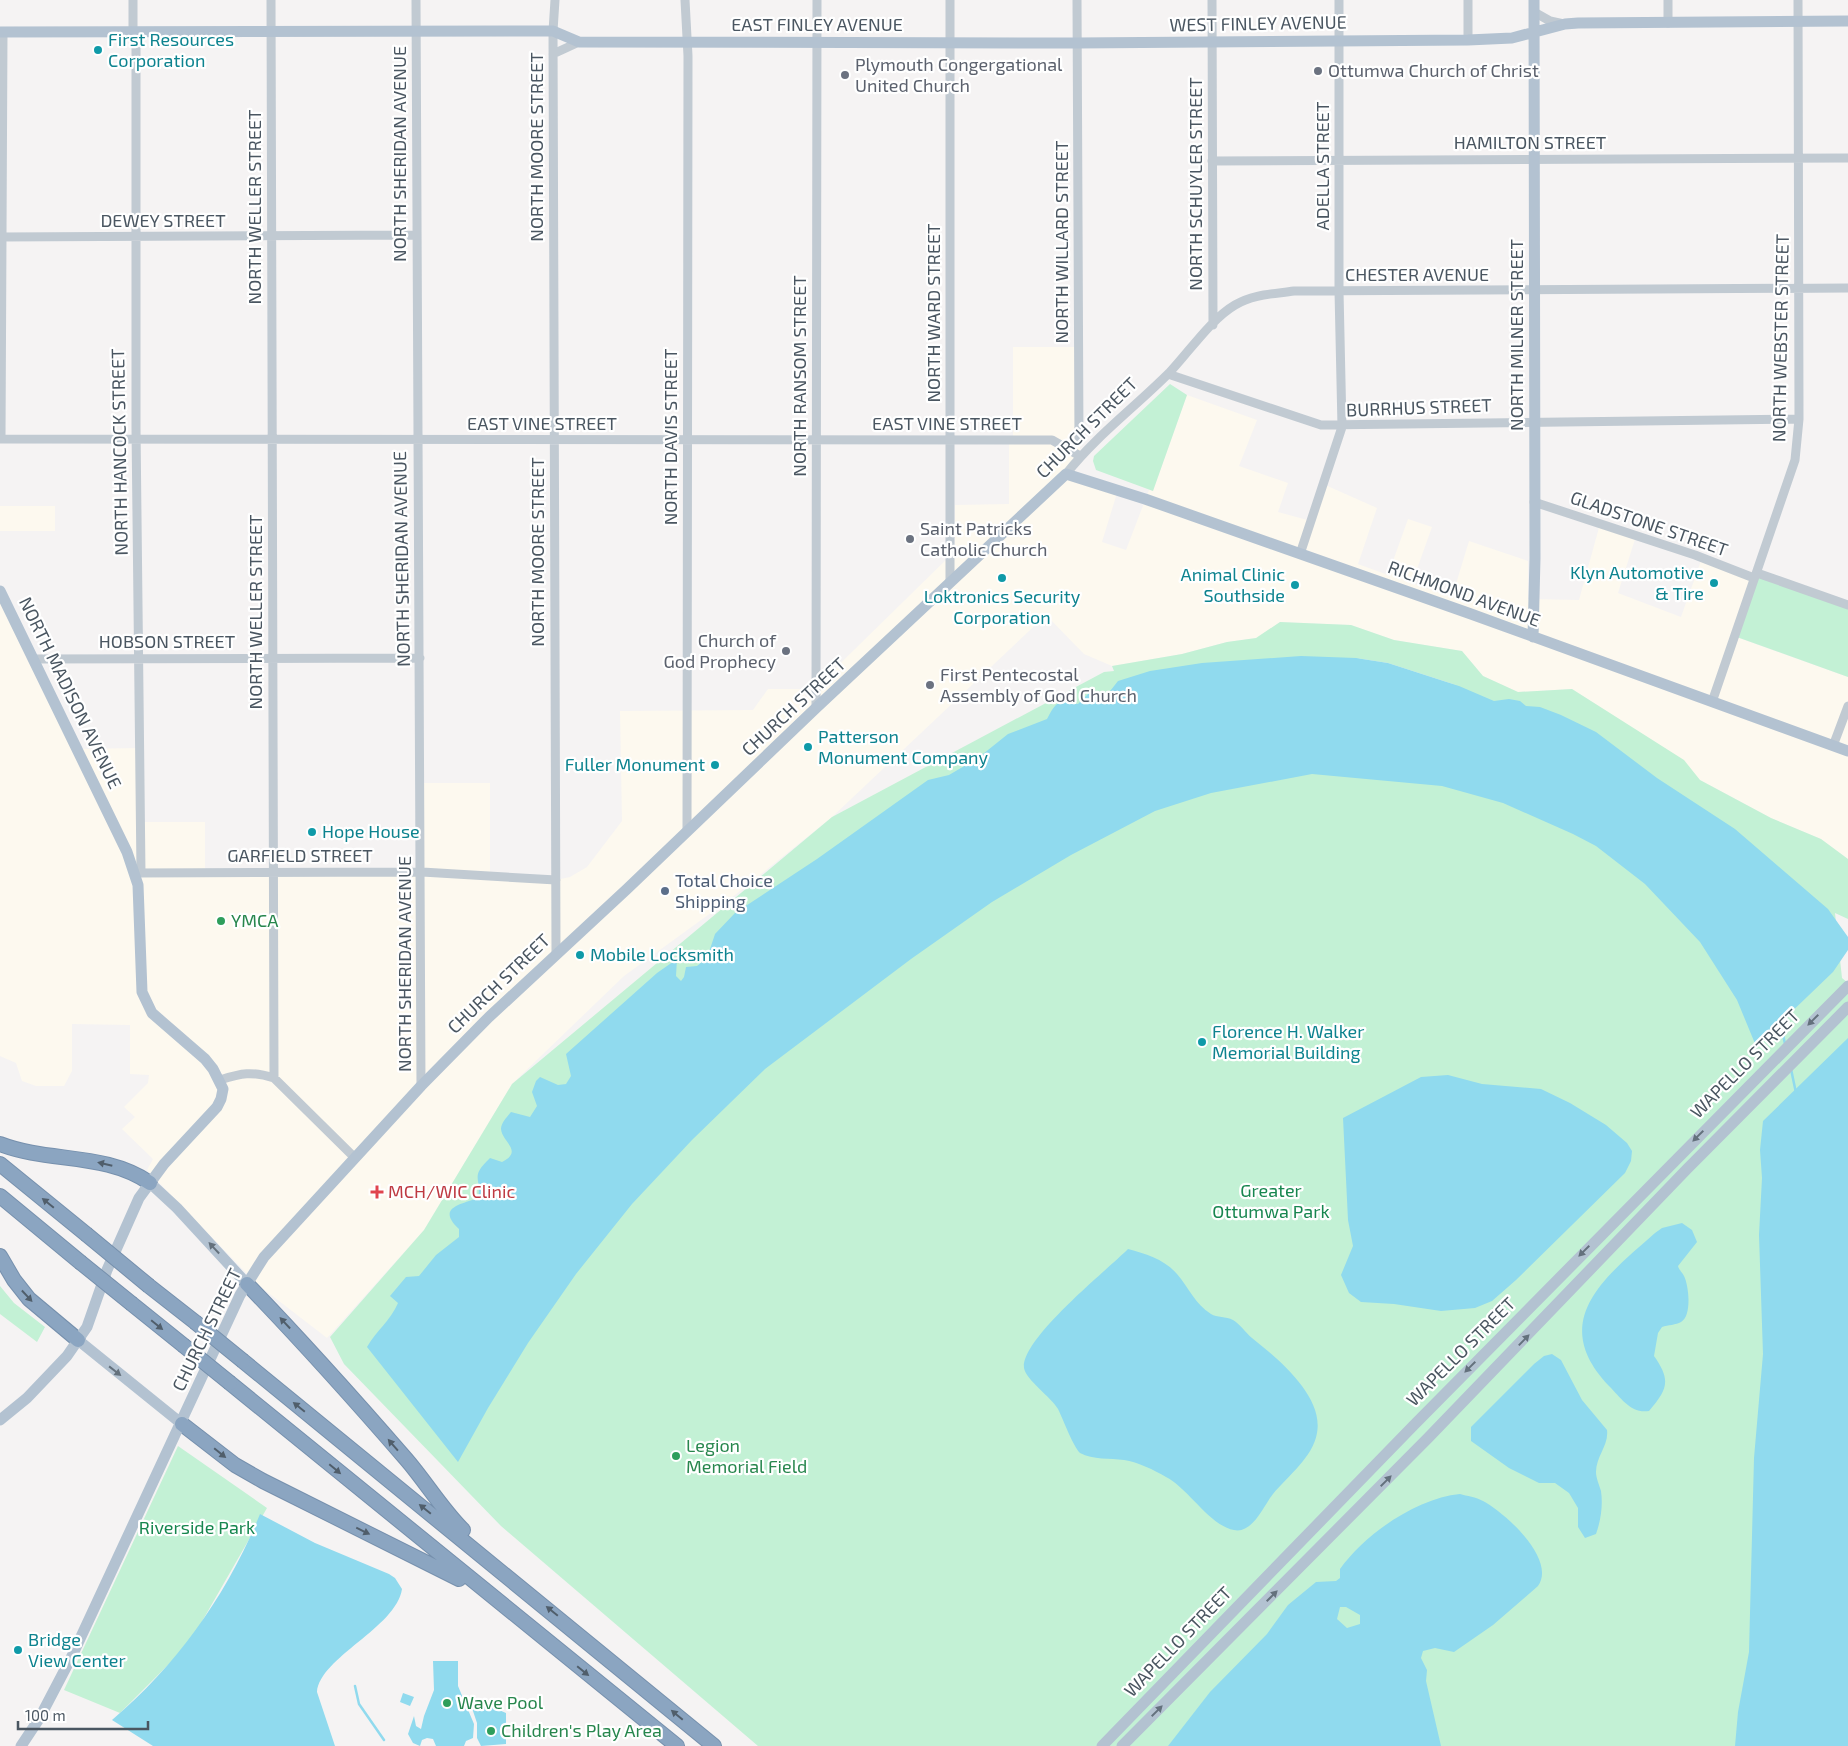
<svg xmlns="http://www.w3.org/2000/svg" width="1848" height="1746" viewBox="0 0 1848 1746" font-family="'Exo 2',sans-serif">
<rect width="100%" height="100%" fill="#f5f3f3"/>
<path fill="#fdf9ef" d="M1013 347H1079L1080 456 1067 474 1118 490 1102 542 1126 550 1149 490 1153 491 1187 395 1257 420 1239 466 1288 483 1278 512 1311 521 1323 484 1377 508 1358 564 1388 575 1408 519 1432 527 1412 583 1452 597 1469 541 1528 561V599L1579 600 1600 524 1636 536 1618 593 1681 617 1702 558 1754 578 1739 638 1848 677V859L1821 839 1771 818 1700 780 1683 760 1572 689 1518 692 1483 676 1462 651 1394 640 1351 625 1280 622 1257 638 1227 642 1182 654 1112 666 1084 654 1046 615 832 817 730 899 624 976 512 1084 424 1230 327 1338 257 1284 147 1170 153 1159 122 1129 135 1117 124 1107 148 1083 149 1075 130 1074V1025L72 1024V1071L64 1086H36L22 1081 16 1063 0 1056V596L78 749 140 748 141 822H205V873L421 872V783H490V876L556 880 570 877 587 867 622 821 620 711 753 710 768 689H805V698L955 551V505L1009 504V440H1013Z
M0 506H55V531H0Z"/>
<path fill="#c3f1d5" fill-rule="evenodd" d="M1170 384 1187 395 1153 491 1096 470 1093 461 1094 456Z
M1757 573 1848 605V677L1734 636Z
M1280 622 1351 625 1394 640 1462 651 1483 676 1518 692 1572 689 1684 760 1700 780 1771 818 1821 839 1848 859V919L1835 913 1842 978 1848 983V1746H758L501 1526 344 1364 330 1337 424 1230 512 1084 832 817 1104 672 1114 671 1112 666 1182 654 1227 642 1256 638ZM1356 658 1388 663 1459 686Z
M0 1286 14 1303 45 1327 37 1342 0 1314Z
M178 1446 267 1508 189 1644 120 1713 64 1690Z"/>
<path fill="#90daee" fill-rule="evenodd" d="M1301 656 1356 658 1388 663 1459 686 1494 701 1509 699 1520 701 1526 706 1540 707 1561 715 1596 732 1657 778 1735 829 1828 909 1848 937V950L1833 972 1756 1046 1737 1000 1700 942 1645 884 1596 846 1573 834 1503 803 1442 786 1312 774 1211 793 1155 811 1071 855 992 902 911 959 765 1069 692 1140 632 1204 576 1274 528 1343 488 1408 458 1462 367 1347C376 1331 391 1320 398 1303L390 1296 406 1277 419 1276 436 1255 459 1237V1229C435 1207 463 1204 478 1198 482 1177 469 1178 490 1158L502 1162C524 1151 502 1142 501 1129 501 1123 507 1117 511 1112L530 1117 537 1106 532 1092 536 1081 540 1077 558 1085 566 1084 571 1076 566 1054 657 973 677 959 676 976 681 981 684 977 686 967 697 966 707 958 715 934 735 913 817 859 928 780 949 775 978 758 1008 734 1047 719C1057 700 1058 701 1078 704L1091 691 1107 695 1118 681 1150 671 1202 663Z
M1848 1038V1746H1735L1738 1712 1749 1652 1754 1458 1763 1354 1759 1235 1762 1178 1760 1150 1763 1121Z
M1448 1075 1482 1084 1541 1089 1570 1103 1606 1125 1627 1143 1632 1151 1631 1161 1625 1173 1516 1280 1492 1301 1475 1308 1441 1311 1394 1304 1361 1302 1349 1293 1341 1275 1353 1246 1348 1220 1343 1118 1421 1077Z
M1682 1223 1692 1230 1697 1242 1678 1266C1679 1270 1682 1272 1684 1276 1689 1286 1692 1316 1681 1322 1676 1325 1668 1325 1662 1327L1658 1333 1654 1356C1671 1380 1668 1389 1649 1411 1631 1414 1621 1398 1609 1386 1547 1321 1605 1277 1655 1233L1662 1228Z
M1128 1249C1146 1254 1164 1259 1177 1274 1189 1288 1195 1304 1211 1314 1217 1318 1226 1316 1233 1320 1239 1323 1246 1333 1252 1338 1277 1358 1324 1396 1317 1433 1313 1457 1288 1476 1273 1494 1264 1505 1253 1534 1234 1530 1210 1526 1189 1489 1166 1477 1154 1470 1138 1462 1124 1460 1110 1458 1093 1460 1080 1453 1073 1446 1063 1419 1058 1409 1051 1397 1026 1380 1024 1368 1021 1339 1106 1271 1128 1249Z
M1552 1354 1561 1360 1582 1400 1607 1430C1609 1445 1596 1456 1596 1472 1596 1478 1599 1484 1601 1491 1603 1505 1601 1520 1596 1534L1585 1538 1578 1527V1508L1569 1493 1555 1483H1539L1509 1468 1471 1441V1427L1534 1364 1544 1356Z
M1460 1494C1467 1496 1476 1497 1483 1501 1504 1512 1557 1559 1538 1586L1493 1625 1454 1652 1435 1648 1423 1651 1421 1658 1427 1670 1426 1681 1441 1746H1168L1210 1692 1267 1634 1288 1605 1316 1582 1336 1581 1340 1578V1569C1365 1534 1417 1498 1460 1494ZM1340 1607H1346L1360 1615V1624L1347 1628 1337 1619Z
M260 1514 315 1543 389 1574 395 1578 402 1589C396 1628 320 1657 317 1692L335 1746H153L112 1720C178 1664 228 1593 260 1514Z
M433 1661H458V1686L474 1724 473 1738 466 1741 464 1746H436L433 1739 427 1738 422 1740 420 1746 413 1743 408 1734 414 1716 416 1726 421 1729 424 1716 434 1690Z
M403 1693 414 1697 410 1706 400 1702Z
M477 1705 492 1707 506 1713V1744L481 1746 477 1738V1723L472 1708Z"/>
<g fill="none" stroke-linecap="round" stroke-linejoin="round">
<path stroke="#90daee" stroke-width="2.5" d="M1780 1020 1785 1044
M1791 1069 1796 1093
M355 1686 359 1704 384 1740"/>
<g stroke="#7690ad" stroke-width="16">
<path id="highway" d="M0 1144C49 1163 105 1152 150 1183
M0 1164 86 1234
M0 1196 80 1262
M0 1256 14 1280 29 1299 78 1340
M247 1284C302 1341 354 1399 406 1459 426 1482 441 1508 463 1530
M149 1286 195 1322
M132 1304 183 1345
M243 1361 714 1746
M230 1383 677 1746
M182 1424 235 1465 263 1481 459 1579"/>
</g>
<path stroke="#c1cad2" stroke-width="9" d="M133 0V32L136 41V428L141 873
M271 0 274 1078
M416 0 421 1086
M555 0 553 31 556 953
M685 0 688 56 687 832
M950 0V583
M1077 0 1079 441
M1212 0 1213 325
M1468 0V40
M1668 0V23
M1534 12 1550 21 1564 24
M553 54 579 42
M1212 161 1848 158
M0 237 417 235
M1168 374 1321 425 1799 419
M0 439 1052 440 1080 456
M1 439 3 32
M1066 474C1096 436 1135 407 1169 373 1189 352 1211 319 1235 305 1253 294 1274 294 1294 291L1848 288
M1534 502 1695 555 1754 578
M1300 554 1342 427 1339 291V0
M1757 573 1848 605
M33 659 420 658
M1712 702 1795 460 1799 419 1798 0
M816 708 817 0
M1833 746 1848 706
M137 873 422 872 556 880
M220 1080C242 1073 251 1071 274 1078L355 1158"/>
<path stroke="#b3c2d1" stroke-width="11" d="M0 32 553 31 579 42 1077 43 1468 40 1512 38 1565 24 1578 23 1848 21
M0 591 127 852 138 885 142 992 152 1013 205 1059 213 1069 223 1089 221 1099 217 1107 164 1164 139 1198 107 1270 87 1327 67 1356 27 1398 0 1420
M1533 637 1535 558 1534 0
M150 1183 177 1208 247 1284
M78 1340 182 1424
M21 1746 39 1719 72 1656 240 1295 264 1257 421 1086 489 1017 627 889 816 708 1066 474 1145 499 1471 614 1848 751
M1102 1746 1414 1425 1848 986
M1122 1746 1428 1438 1687 1169 1848 1007"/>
<use href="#highway" stroke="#8ba5c1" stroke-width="14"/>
<g stroke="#7690ad" stroke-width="16" stroke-linecap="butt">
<path id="highway-bridge" d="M86 1234 149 1286
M80 1262 132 1304
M195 1322 243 1361
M183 1345 230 1383"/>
</g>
<use href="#highway-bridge" stroke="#8ba5c1" stroke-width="14"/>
</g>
<defs><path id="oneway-solid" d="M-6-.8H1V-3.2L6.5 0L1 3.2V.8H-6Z" transform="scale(1.25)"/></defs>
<g fill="#64717d">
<use href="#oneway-solid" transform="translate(1813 1020) rotate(135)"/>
<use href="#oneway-solid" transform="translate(1698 1136) rotate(135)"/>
<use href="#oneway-solid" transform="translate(214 1248) rotate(-133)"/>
<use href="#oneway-solid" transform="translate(1584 1251) rotate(135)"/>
<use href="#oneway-solid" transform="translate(1524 1340) rotate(-46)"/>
<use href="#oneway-solid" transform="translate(1470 1367) rotate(135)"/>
<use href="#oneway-solid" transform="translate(115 1371) rotate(38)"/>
<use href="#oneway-solid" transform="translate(1386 1481) rotate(-45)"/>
<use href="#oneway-solid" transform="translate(1272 1596) rotate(-45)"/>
<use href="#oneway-solid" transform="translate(1157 1711) rotate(-45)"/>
</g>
<g fill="#505e6b">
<use href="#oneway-solid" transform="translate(105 1164) rotate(-167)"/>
<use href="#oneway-solid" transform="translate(48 1203) rotate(-141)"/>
<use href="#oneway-solid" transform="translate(27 1296) rotate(47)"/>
<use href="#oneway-solid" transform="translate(285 1323) rotate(-133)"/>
<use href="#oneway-solid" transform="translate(157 1325) rotate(39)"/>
<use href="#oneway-solid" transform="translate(299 1407) rotate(-141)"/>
<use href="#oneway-solid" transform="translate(393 1445) rotate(-131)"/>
<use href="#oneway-solid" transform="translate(220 1453) rotate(39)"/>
<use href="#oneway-solid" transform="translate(335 1469) rotate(40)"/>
<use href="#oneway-solid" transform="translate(425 1509) rotate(-141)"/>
<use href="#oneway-solid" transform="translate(363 1531) rotate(26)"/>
<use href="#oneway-solid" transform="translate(552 1611) rotate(-141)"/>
<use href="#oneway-solid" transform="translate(583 1671) rotate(39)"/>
<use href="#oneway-solid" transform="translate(677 1715) rotate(-140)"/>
</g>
<g fill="#0f9aa8" stroke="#fff" stroke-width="2">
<circle cx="98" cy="50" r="5"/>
<circle cx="1002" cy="578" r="5"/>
<circle cx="1714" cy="583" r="5"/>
<circle cx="1295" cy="585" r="5"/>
<circle cx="808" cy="747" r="5"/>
<circle cx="715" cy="765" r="5"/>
<circle cx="312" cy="832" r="5"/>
<circle cx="580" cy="955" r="5"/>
<circle cx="1202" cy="1042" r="5"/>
<circle cx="18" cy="1650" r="5"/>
</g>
<g fill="#6b7280" stroke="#fff" stroke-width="2">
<circle cx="1318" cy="71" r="5"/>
<circle cx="845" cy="75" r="5"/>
<circle cx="910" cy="539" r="5"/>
<circle cx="786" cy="651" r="5"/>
<circle cx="930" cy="685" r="5"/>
</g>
<circle fill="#5c6f8a" stroke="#fff" stroke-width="2" cx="665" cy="891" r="5"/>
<g fill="#2e9e5b" stroke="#fff" stroke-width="2">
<circle cx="221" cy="921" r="5"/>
<circle cx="676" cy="1456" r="5"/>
<circle cx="447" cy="1703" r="5"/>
<circle cx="491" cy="1731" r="5"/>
</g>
<path fill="#e0444e" stroke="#fff" stroke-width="2" d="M374.5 1184.5h5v5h5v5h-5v5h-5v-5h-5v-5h5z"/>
<g text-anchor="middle" stroke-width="4.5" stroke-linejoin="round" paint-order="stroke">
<g font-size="18" fill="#4a5661" stroke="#fff">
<text transform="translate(1258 24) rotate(-1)" y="6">WEST FINLEY AVENUE</text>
<text x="817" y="31">EAST FINLEY AVENUE</text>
<text x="1530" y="149">HAMILTON STREET</text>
<text transform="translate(537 147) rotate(-90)" y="6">NORTH MOORE STREET</text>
<text transform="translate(400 154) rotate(-90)" y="6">NORTH SHERIDAN AVENUE</text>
<text transform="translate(1323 166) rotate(-90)" y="6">ADELLA STREET</text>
<text transform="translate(1196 184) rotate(-90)" y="6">NORTH SCHUYLER STREET</text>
<text transform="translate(255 207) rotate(-90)" y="6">NORTH WELLER STREET</text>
<text x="163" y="227">DEWEY STREET</text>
<text transform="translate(1062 242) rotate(-90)" y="6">NORTH WILLARD STREET</text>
<text x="1417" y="281">CHESTER AVENUE</text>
<text transform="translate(934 313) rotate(-90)" y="6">NORTH WARD STREET</text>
<text transform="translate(1517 335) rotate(-90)" y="6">NORTH MILNER STREET</text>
<text transform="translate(1781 338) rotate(-89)" y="6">NORTH WEBSTER STREET</text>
<text transform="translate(800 376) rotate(-90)" y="6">NORTH RANSOM STREET</text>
<text transform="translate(1419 408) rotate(-2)" y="6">BURRHUS STREET</text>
<text x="542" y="430">EAST VINE STREET</text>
<text x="947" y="430">EAST VINE STREET</text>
<text transform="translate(1087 428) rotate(-45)" y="6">CHURCH STREET</text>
<text transform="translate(671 437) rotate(-90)" y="6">NORTH DAVIS STREET</text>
<text transform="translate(120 452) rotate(-91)" y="6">NORTH HANCOCK STREET</text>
<text transform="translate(1649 524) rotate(19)" y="6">GLADSTONE STREET</text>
<text transform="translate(538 552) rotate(-90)" y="6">NORTH MOORE STREET</text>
<text transform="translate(402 559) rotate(-91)" y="6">NORTH SHERIDAN AVENUE</text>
<text transform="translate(1464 594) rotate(20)" y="6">RICHMOND AVENUE</text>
<text transform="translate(256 612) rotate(-90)" y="6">NORTH WELLER STREET</text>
<text x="167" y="648">HOBSON STREET</text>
<text transform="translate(70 693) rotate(64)" y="6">NORTH MADISON AVENUE</text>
<text transform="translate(794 707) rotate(-43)" y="6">CHURCH STREET</text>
<text x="300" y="862">GARFIELD STREET</text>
<text transform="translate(405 964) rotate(-90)" y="6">NORTH SHERIDAN AVENUE</text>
<text transform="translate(499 984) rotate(-44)" y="6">CHURCH STREET</text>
<text transform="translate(1745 1064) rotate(-45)" y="6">WAPELLO STREET</text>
<text transform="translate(207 1330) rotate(-64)" y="6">CHURCH STREET</text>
<text transform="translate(1461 1352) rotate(-45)" y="6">WAPELLO STREET</text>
<text transform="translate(1178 1642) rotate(-46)" y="6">WAPELLO STREET</text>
</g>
<g font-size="18" fill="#0d838f" stroke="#fff" text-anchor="start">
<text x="108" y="46">First Resources<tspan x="108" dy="21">Corporation</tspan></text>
<text x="1704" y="579" text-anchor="end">Klyn Automotive<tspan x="1704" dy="21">&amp; Tire</tspan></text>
<text x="1285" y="581" text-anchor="end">Animal Clinic<tspan x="1285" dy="21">Southside</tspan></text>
<text x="1002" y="603" text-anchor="middle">Loktronics Security<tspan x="1002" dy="21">Corporation</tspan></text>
<text x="818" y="743">Patterson<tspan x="818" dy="21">Monument Company</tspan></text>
<text x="705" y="771" text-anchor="end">Fuller Monument</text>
<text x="322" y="838">Hope House</text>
<text x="590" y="961">Mobile Locksmith</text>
<text x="1212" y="1038">Florence H. Walker<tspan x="1212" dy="21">Memorial Building</tspan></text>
<text x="28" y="1646">Bridge<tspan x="28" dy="21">View Center</tspan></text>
</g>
<g font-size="18" fill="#5b616d" stroke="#fff" text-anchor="start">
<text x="855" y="71">Plymouth Congergational<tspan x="855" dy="21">United Church</tspan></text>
<text x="1328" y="77">Ottumwa Church of Christ</text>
<text x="920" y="535">Saint Patricks<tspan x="920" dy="21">Catholic Church</tspan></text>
<text x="776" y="647" text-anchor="end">Church of<tspan x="776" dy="21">God Prophecy</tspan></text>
<text x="940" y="681">First Pentecostal<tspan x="940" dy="21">Assembly of God Church</tspan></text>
</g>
<g font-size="18" fill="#4e5e75" stroke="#fff" text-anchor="start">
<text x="675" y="887">Total Choice<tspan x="675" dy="21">Shipping</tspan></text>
</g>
<g font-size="18" fill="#27864d" stroke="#fff" text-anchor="start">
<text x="231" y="927">YMCA</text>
<text x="686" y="1452">Legion<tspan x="686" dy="21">Memorial Field</tspan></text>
<text x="457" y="1709">Wave Pool</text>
<text x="501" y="1737">Children's Play Area</text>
</g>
<g font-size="18" fill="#17864f" stroke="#fff">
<text x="1271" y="1197">Greater<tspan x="1271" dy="21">Ottumwa Park</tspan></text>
<text x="197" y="1534">Riverside Park</text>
</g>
<g font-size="18" fill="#be3a42" stroke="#fff" text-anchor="start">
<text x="388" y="1198">MCH/WIC Clinic</text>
</g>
</g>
<path d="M18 1721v8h130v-8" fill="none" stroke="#4a5661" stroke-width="2.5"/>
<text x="25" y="1721" font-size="15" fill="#4a5661" stroke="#ffffff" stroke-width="4" paint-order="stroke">100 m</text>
</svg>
